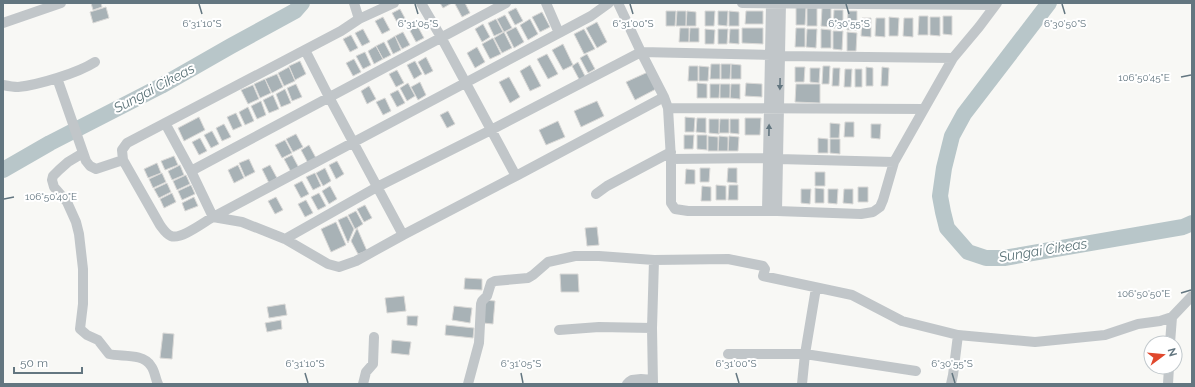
<svg xmlns="http://www.w3.org/2000/svg" width="1195" height="387" viewBox="0 0 1195 387" font-family="Raleway,sans-serif">
<rect width="100%" height="100%" fill="#f8f8f5"/>
<g fill="none" stroke-linecap="round" stroke-linejoin="round">
<path stroke="#b8c6c9" stroke-width="16" d="M1049 3 964 114 952 136 944 168 940 196 943 212 947 228 968 252 986 258H1004L1183 227 1192 223
M3 170 50 143 161 86 231 46 295 11 302 3"/>
</g>
<path fill="#a8b2b6" stroke="#dad9d7" d="M91 3H101L102 7 93 10Z
M440 3H452L443 8Z
M457 3H465L470 13 462 17 455 4Z
M106 7 109 18 93 23 90 12Z
M796 7H806L805 25H796Z
M516 8 523 21 515 25 508 12Z
M807 8H817V26H807Z
M822 8H831V27L821 26Z
M400 9 407 22 399 26 392 13Z
M834 10H843V28H833Z
M666 11H676L675 26H666Z
M677 11H686V26H676Z
M687 11 696 12V26H686Z
M705 11H715L714 26H705Z
M718 11H728L727 26 718 25Z
M729 11 739 12V26H729Z
M746 11H763V24H745Z
M848 11H857V30H847Z
M542 12 550 27 540 32 532 17Z
M505 15 512 28 504 32 497 19Z
M919 16H928V35H918Z
M943 16H952V35L943 34Z
M383 17 390 30 382 34 375 21Z
M889 17 899 18 898 36H889Z
M930 17H940V36L930 35Z
M862 18H871V37L861 36Z
M876 18H885V37L875 36Z
M904 18H913V37L903 36Z
M496 19 503 32 494 36 488 23Z
M530 19 538 34 528 40 520 25Z
M597 22 607 42 597 48 586 28Z
M483 24 490 37 482 42 475 29Z
M417 25 424 38 416 42 409 29Z
M516 27 524 42 514 48 506 32Z
M680 28H689V42H679Z
M690 28H699V42H689Z
M742 28H763V44L742 43Z
M796 28H805V47H795Z
M363 29 370 42 362 46 355 33Z
M584 29 595 49 584 54 574 34Z
M705 29 715 30 714 44H705Z
M718 29H728L727 44H718Z
M730 29H739V44L729 43Z
M807 29H817L816 48 806 47Z
M821 29 831 30V48H821Z
M833 31H843L842 50 833 49Z
M403 32 410 45 402 49 395 36Z
M504 32 512 48 502 53 494 38Z
M847 32 857 33 856 51H847Z
M351 35 358 48 350 52 343 39Z
M395 36 401 50 393 54 387 41Z
M493 38 501 54 490 59 482 44Z
M384 42 391 55 383 59 376 46Z
M563 44 573 65 563 70 552 50Z
M376 46 383 59 374 64 368 51Z
M477 47 485 62 475 68 467 53Z
M365 52 371 65 363 69 356 56Z
M547 54 558 74 548 79 537 59Z
M587 54 595 69 588 73 580 58Z
M426 57 433 71 425 75 418 62Z
M354 59 361 72 353 76 346 63Z
M300 61 306 74 295 80 289 66Z
M415 61 422 74 414 79 407 65Z
M578 62 586 78 580 81 572 66Z
M711 64H720V79H710Z
M721 64H731L730 79H721Z
M731 64 741 65V79H731Z
M530 65 541 86 530 91 520 71Z
M689 66H698V81H688Z
M699 66 709 67 708 81H699Z
M823 66H830L829 84H822Z
M289 67 295 81 284 86 278 73Z
M795 67H805L804 82H795Z
M866 67 873 68V86H866Z
M882 67 889 68 888 86H881Z
M810 68H820L819 83 810 82Z
M833 68H840L839 86H832Z
M845 69H852L851 87H844Z
M855 69H862V87H855Z
M397 70 404 83 396 87 389 74Z
M648 72 656 89 635 100 626 82Z
M277 74 283 87 272 93 265 79Z
M509 77 520 97 510 103 499 82Z
M265 79 271 93 260 98 254 84Z
M420 82 426 95 418 100 411 87Z
M408 83 415 96 407 101 400 88Z
M697 83 707 84V98H697Z
M746 83 762 84V97L745 96Z
M296 84 302 97 292 101 287 88Z
M710 84H720L719 98H710Z
M720 84H730V98H720Z
M731 84H740V99L730 98Z
M796 84H820V103L795 102Z
M253 85 259 99 248 104 241 90Z
M369 86 376 99 367 104 361 91Z
M285 89 291 103 281 107 276 94Z
M398 90 405 103 397 107 390 94Z
M273 95 279 109 269 113 263 100Z
M385 98 391 111 383 115 376 102Z
M261 101 266 115 257 119 251 106Z
M597 101 604 116 581 127 574 111Z
M248 107 254 121 245 125 239 112Z
M448 111 455 124 447 128 440 115Z
M236 113 242 126 233 130 227 117Z
M199 117 205 130 184 141 178 128Z
M685 117 695 118 694 132H685Z
M697 118H706V133L696 132Z
M745 118H761L760 135H745Z
M709 119H719V134L709 133Z
M720 119H729V133H719Z
M730 119H739V134L730 133Z
M558 121 565 137 546 145 539 130Z
M845 122H854V137H844Z
M830 123 840 124 839 138H830Z
M224 124 231 137 222 141 216 128Z
M871 124H881L880 139 871 138Z
M212 131 219 144 211 148 204 135Z
M296 134 303 147 293 152 286 139Z
M684 135H694L693 149H684Z
M697 135H707V150L697 149Z
M708 136 718 137V151H708Z
M719 136 728 137V151H718Z
M729 136 739 137 738 151H728Z
M200 138 207 151 199 155 192 142Z
M818 138 828 139V153H818Z
M830 139H840V154L830 153Z
M285 140 292 153 282 158 275 145Z
M309 145 316 158 308 163 301 150Z
M292 155 299 168 291 172 284 159Z
M174 156 178 165 165 170 161 161Z
M249 159 255 172 245 177 239 163Z
M337 161 344 174 336 179 329 165Z
M157 163 161 173 148 178 144 169Z
M180 165 184 175 172 180 168 171Z
M238 165 244 178 234 183 228 170Z
M270 165 277 178 269 183 262 169Z
M325 168 331 181 323 186 316 173Z
M700 168H710L709 182H700Z
M728 168H737V183L727 182Z
M686 169 695 170V184H685Z
M815 172H825V186H815Z
M162 173 166 182 153 188 149 179Z
M315 173 321 186 313 190 306 177Z
M186 175 190 184 177 190 173 181Z
M302 181 309 194 301 198 294 185Z
M167 183 171 192 159 198 154 189Z
M191 185 195 194 182 200 178 191Z
M716 185 726 186V200H716Z
M729 185H738V200H728Z
M330 186 337 199 329 204 322 191Z
M702 186 711 187V201H701Z
M858 187H868V202H858Z
M815 188 824 189V203H815Z
M801 189H811L810 204 801 203Z
M828 189H838L837 204 828 203Z
M844 189H853V204L843 203Z
M172 193 176 202 164 208 160 199Z
M319 193 326 206 318 210 311 197Z
M194 197 198 206 185 211 182 203Z
M276 197 283 210 275 214 268 201Z
M306 200 313 213 305 217 298 204Z
M365 205 372 218 364 222 357 209Z
M356 211 363 224 355 229 348 215Z
M347 216 354 229 348 243 338 220Z
M336 222 346 245 331 252 321 229Z
M597 227 599 245 587 246 585 228Z
M357 228 367 251 358 254 351 241Z
M560 274H578L579 292H561Z
M465 278 482 279V290L464 289Z
M404 296 406 311 387 313 385 298Z
M484 300 495 301 493 324 483 323Z
M285 304 287 315 269 318 267 307Z
M454 306 472 308 470 323 452 320Z
M407 316H418L417 326 407 325Z
M281 320 282 329 267 332 265 323Z
M446 325 474 328 473 338 445 335Z
M163 333 174 334 172 359 160 358Z
M392 340 411 342 409 355 391 353Z"/>
<g fill="none" stroke-linecap="round" stroke-linejoin="round">
<path stroke="#c1c6c9" stroke-width="10" d="M354 3 359 19
M394 3 359 19 341 31 127 143 122 150 123 160 160 225C163 229 166 234 171 236 181 240 204 222 213 217L591 16 609 3
M421 3 441 37 516 176 664 97
M546 3 559 33
M618 3 641 52 664 97 668 108 924 109
M742 3 994 5
M3 23 61 3
M780 56 953 58
M57 78 86 161 90 166 96 169 123 160
M3 85C8 86 13 87 18 87 38 85 78 73 95 62
M668 108 671 159V203L675 209 688 211H777L861 214 873 212 880 207 883 200 894 162 924 109 953 58 979 27 997 3
M165 123 191 171 213 217 242 222 285 239 377 187 491 130 641 52 770 55
M83 153 68 162 59 170 53 176 52 180 54 187 67 202 76 222 79 234 83 269V304L80 329 87 335 98 340 109 354C122 357 143 353 151 366 155 371 155 378 158 384
M671 159 768 158
M778 159 894 162
M191 171 506 3
M596 194 607 186 671 152
M767 211 771 3
M777 211 781 3
M403 235 516 176
M285 239 328 264 339 267 356 261 403 235 329 97 305 50
M559 330 599 327 652 328
M958 335 1035 342 1105 335 1138 324 1160 321 1172 317 1192 296
M1170 343 1172 317
M728 354H805L916 371
M363 384 366 372 373 364 374 337
M468 384 479 343 481 304 482 301 487 296 491 283 495 281 528 278 533 275 548 262 575 256H599L654 260 728 259 763 266 765 269 763 276 852 295 902 321 958 335 953 375 951 384
M627 384 629 382 632 380 641 379 653 380
M653 384 652 328 654 260
M802 384 805 354 816 288
M1168 384 1169 367"/>
</g>
<defs><path id="oneway-solid" d="M-6-.8H1V-3.2L6.5 0L1 3.2V.8H-6Z"/></defs>
<g fill="#637680">
<use href="#oneway-solid" transform="translate(780 84) rotate(91)"/>
<use href="#oneway-solid" transform="translate(769 130) rotate(-89)"/>
</g>
<path fill="none" stroke="#637680" stroke-width="1.5" d="M199 4 202 14M415 4 418 14M630 4 633 14M846 4 849 14M1062 4 1065 14M1181 77 1191 75M4 199 14 197M1181 293 1191 290M305 373 308 383M521 373 523 383M736 373 739 383M952 373 955 383"/>
<g text-anchor="middle" stroke-width="4" stroke-linejoin="round" paint-order="stroke">
<g font-size="14" font-style="italic" fill="#5e757a" stroke="#fff">
<text transform="translate(154 88) rotate(-28)" y="5">Sungai Cikeas</text>
<text transform="translate(1043 250) rotate(-9)" y="5">Sungai Cikeas</text>
</g>
</g>
<g font-size="10" text-anchor="middle" fill="#637680" stroke="#fff" stroke-width="4" stroke-linejoin="round" paint-order="stroke">
<text x="202" y="27">6°31'10"S</text>
<text x="418" y="27">6°31'05"S</text>
<text x="633" y="27">6°31'00"S</text>
<text x="849" y="27">6°30'55"S</text>
<text x="1065" y="27">6°30'50"S</text>
<text x="1144" y="81">106°50'45"E</text>
<text x="51" y="200">106°50'40"E</text>
<text x="1144" y="297">106°50'50"E</text>
<text x="305" y="367">6°31'10"S</text>
<text x="521" y="367">6°31'05"S</text>
<text x="736" y="367">6°31'00"S</text>
<text x="952" y="367">6°30'55"S</text>
</g>
<rect width="1195" height="387" fill="none" stroke="#637680" stroke-width="8"/>
<g transform="translate(1163 355) rotate(74)"><circle r="19" fill="#ffffff" stroke="#c1c8cc"/>
<path d="M0-3L7 15L0 10L-7 15Z" fill="#e0482d"/>
<text y="-6" font-size="11" font-weight="bold" text-anchor="middle" fill="#637680">N</text>
</g>
<path d="M14 367v6h68v-6" fill="none" stroke="#637680" stroke-width="2"/>
<text x="20" y="367" font-size="12" fill="#637680" stroke="#ffffff" stroke-width="3" paint-order="stroke">50 m</text>
</svg>
